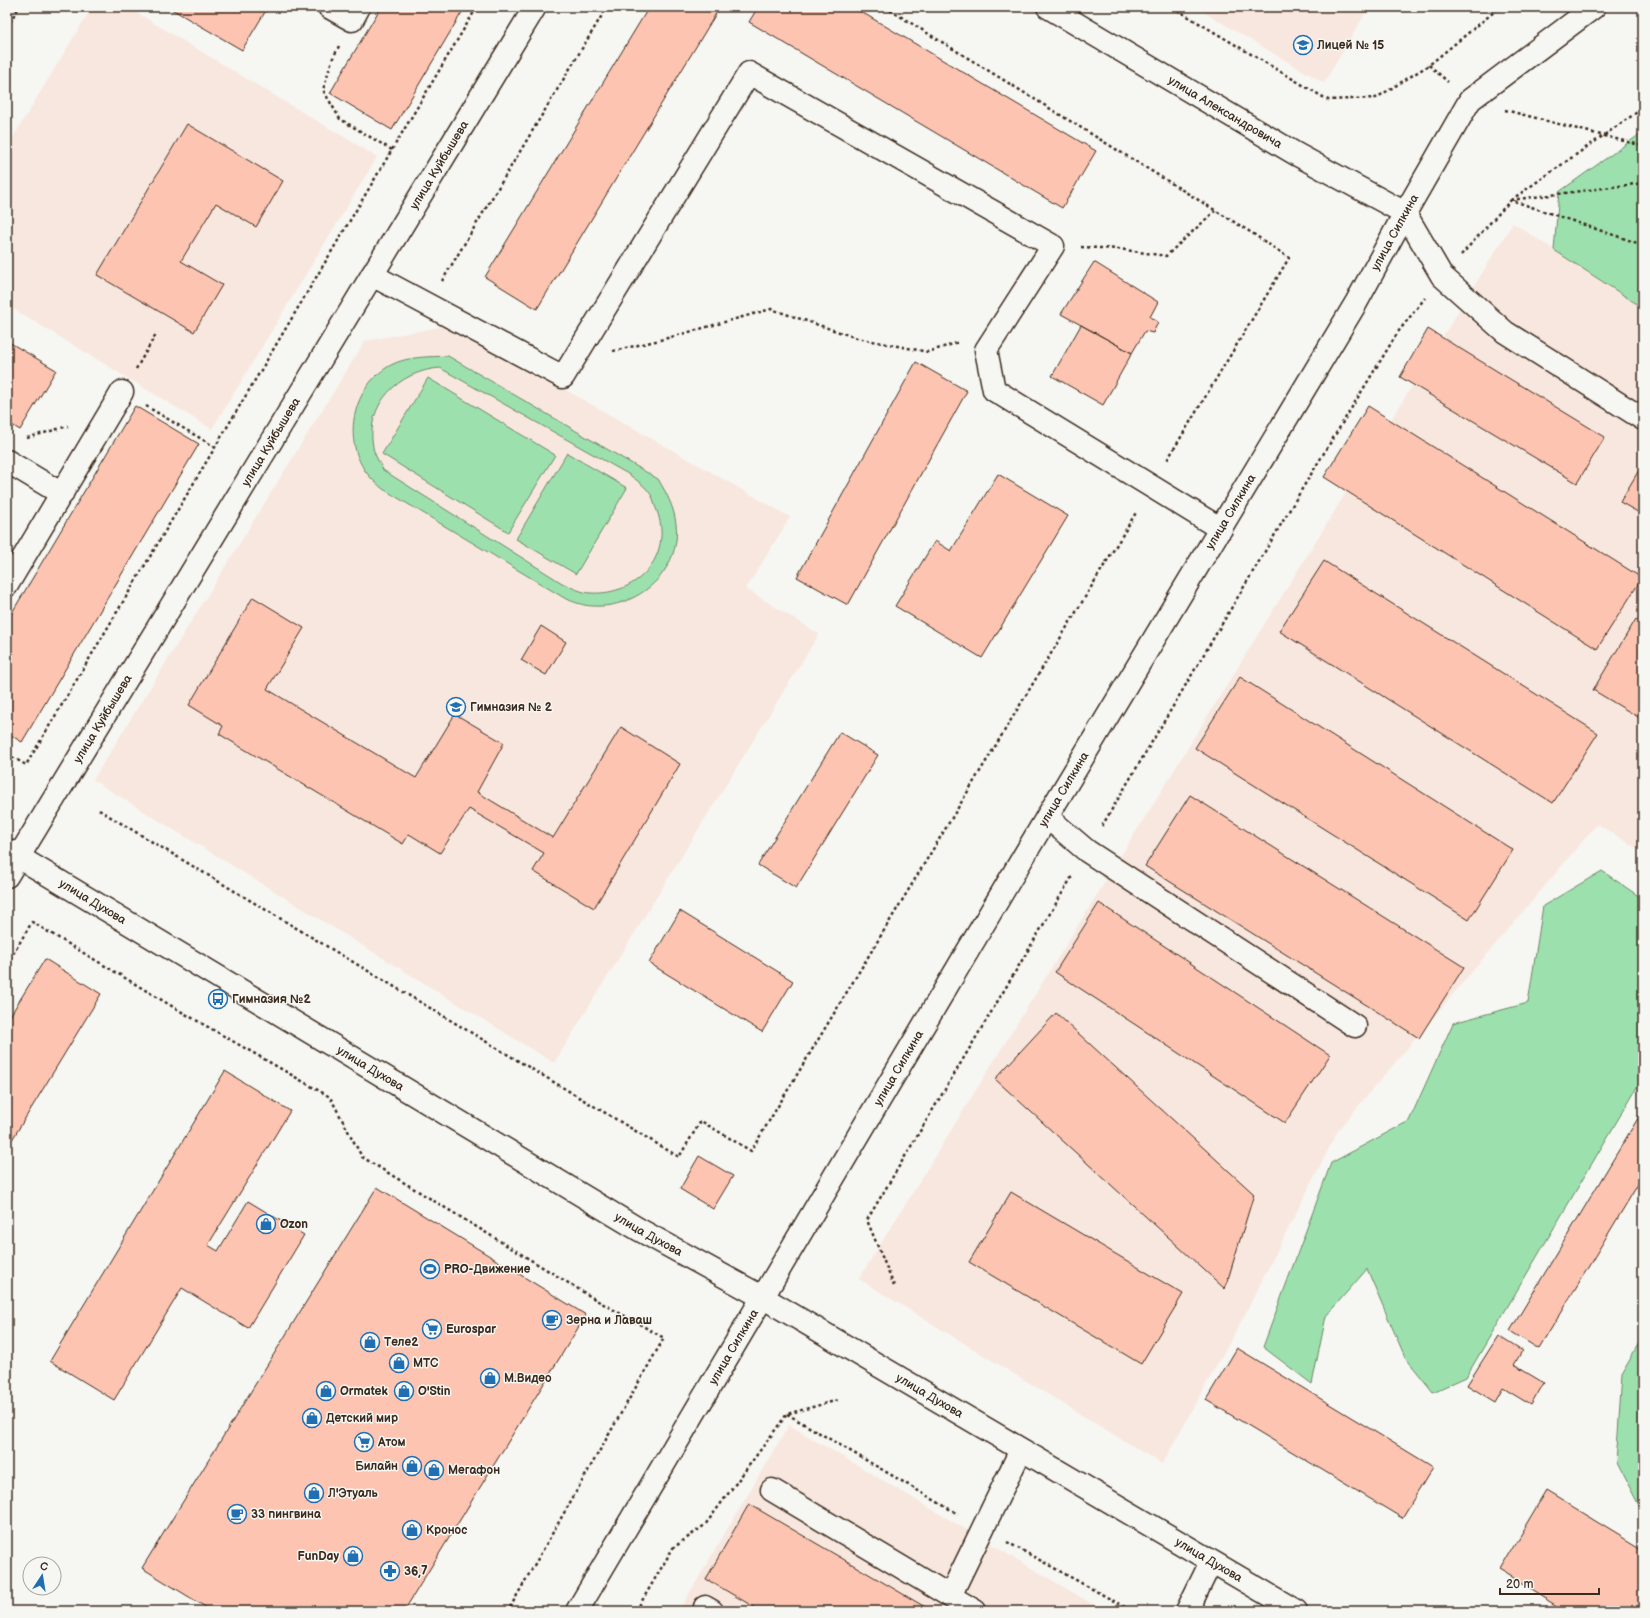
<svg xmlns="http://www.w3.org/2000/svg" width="1650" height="1618" viewBox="0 0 1650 1618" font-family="'Balsamiq Sans',sans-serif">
<rect width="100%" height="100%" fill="#f6f6f2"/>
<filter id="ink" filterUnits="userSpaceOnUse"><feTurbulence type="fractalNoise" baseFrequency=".025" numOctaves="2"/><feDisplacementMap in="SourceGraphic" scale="8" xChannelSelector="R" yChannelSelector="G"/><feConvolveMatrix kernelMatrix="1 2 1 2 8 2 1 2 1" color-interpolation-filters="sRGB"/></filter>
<g filter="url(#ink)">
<path fill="#f8e7de" d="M92 7H127L377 157 212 429 7 305V147Z
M1195 7H1369L1324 83Z
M1513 223 1643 308V852L1597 824 1338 1130 1245 1314 1162 1464 859 1279Z
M451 325 790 517 746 589 819 634 554 1063 93 780 365 341Z
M789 1425 1104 1611H679Z"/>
<path fill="#9ce1ad" stroke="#6c8666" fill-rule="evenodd" d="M1643 132V308L1554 250 1559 192Z
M448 356 658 479C667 494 674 507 676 524 682 571 637 609 593 606 584 606 574 602 566 599L383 489C377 484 370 478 366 472 341 437 354 385 391 365 408 356 429 357 448 356ZM440 368 628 474C635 479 644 485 649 492 652 495 654 501 655 506 676 552 640 596 591 593 582 593 571 587 562 583L383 470C380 463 374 455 373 447 365 404 399 371 440 368Z
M428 378 555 455 508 532 382 454Z
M567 453 627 488 576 574 516 539Z
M1602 871 1643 899V1077L1466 1377 1433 1392 1405 1357 1367 1269 1326 1316 1312 1384 1263 1347 1331 1163 1409 1121 1453 1023 1528 1003 1543 906Z
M1643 1337V1517L1615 1463 1621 1375Z"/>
<path fill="#fdc5b1" stroke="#3b2a1e" d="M168 7H268L242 50Z
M381 7H465L392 130 330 93Z
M649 7H720L537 309 485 277Z
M758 7H853L1096 151 1062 208 749 22Z
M187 124 283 181 256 227 216 203 181 261 222 285 194 332 97 275Z
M1094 262 1158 302 1150 317 1158 322 1153 333 1145 331 1132 353 1061 314Z
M1081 325 1132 353 1103 405 1052 376Z
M1428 329 1605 437 1577 483 1400 377Z
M7 341 56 370 20 430 7 422Z
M916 362 967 391 848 605 797 577Z
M135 406 199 444 22 742 7 733V621Z
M1368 406 1642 578 1597 649 1324 477Z
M1642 465H1643V515L1620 502Z
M998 474 1068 516 982 658 895 606 935 541 951 551Z
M1324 561 1598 733 1553 803 1279 631Z
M253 597 304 628 267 689 416 778 455 714 504 743 477 792 553 838 621 727 680 764 594 908 533 871 544 853 469 809 440 853 409 834 403 844 219 734 223 726 189 705Z
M1636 619 1643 623V720L1593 690Z
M541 626 566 642 546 675 521 660Z
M1240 677 1513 850 1469 920 1195 748Z
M840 732 878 755 796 888 758 865Z
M1190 795 1464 967 1419 1038 1145 866Z
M1099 903 1330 1055 1285 1123 1055 972Z
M680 911 793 981 762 1032 649 963Z
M45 959 101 994 7 1148V1021Z
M1056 1013 1254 1194 1225 1289 995 1079Z
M225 1071 290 1111 208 1245 218 1251 248 1201 304 1235 248 1328 182 1288 114 1400 50 1361Z
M1643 1110V1176L1539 1349 1510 1331Z
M699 1156 733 1176 713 1209 680 1189Z
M377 1187 586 1315 404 1611H212L142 1568Z
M1011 1192 1183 1294 1141 1364 969 1262Z
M1498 1336 1522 1351 1514 1365 1544 1383 1531 1405 1503 1388 1495 1402 1467 1385Z
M1237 1348 1433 1467 1402 1518 1206 1400Z
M1546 1491 1643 1550V1611H1566L1499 1570Z
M749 1504 932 1611H761L706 1579Z"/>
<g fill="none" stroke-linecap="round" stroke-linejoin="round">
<g stroke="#3b2a1e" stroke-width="25">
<g id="minor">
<path d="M329 7 352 20 359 7"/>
<path id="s1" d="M1048 7 1296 154 1405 213 1442 276 1505 332 1643 419"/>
<path d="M372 275 563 377 749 73 1053 246 986 350 994 390 1221 529"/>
<path d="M7 461 62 494"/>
<path d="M7 585 122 392"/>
<path d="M1047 817 1087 851 1355 1026"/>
<path id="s2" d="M7 850 638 1229 762 1297 1296 1611"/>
<path id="s3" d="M7 876 535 7"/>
<path d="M772 1490 975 1611"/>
<path d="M950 1596 1021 1450"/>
<path d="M705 1607 712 1611"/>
<path d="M1187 1611 1211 1562"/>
</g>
</g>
<g stroke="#3b2a1e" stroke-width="25">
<g id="major">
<path id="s4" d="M577 1611 1047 817 1356 303 1405 213 1470 100 1594 7"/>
</g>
</g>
<path stroke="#3b2a1e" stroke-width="2.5" stroke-dasharray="3 3" stroke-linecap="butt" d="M885 7 1252 233 1289 258 1166 462
M1172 7 1328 100 1376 98 1429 65 1500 7
M7 27 19 7
M339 46 332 60 323 90 340 119 392 150
M1429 65 1448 82
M1505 110 1643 146
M1511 200 1643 108
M1511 200 1643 183
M1081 247 1119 249 1166 256 1215 211
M1461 255 1511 200 1643 245
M442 281 607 7
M613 351 664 339 771 309 857 338 928 352 959 342
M136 369 156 334
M146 406 215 447
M27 438 68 426
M7 754 26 765 477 7
M99 810 679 1157 701 1121 751 1151 1137 511
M1102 826 1302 489 1398 332 1425 298
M7 964 32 922 175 1008 330 1097 362 1157 598 1301 664 1338 508 1611
M894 1286 867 1220 1073 875
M787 1414 958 1514
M1007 1542 1132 1611
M636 1611 673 1548 705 1525 787 1414 838 1400"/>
<use href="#minor" stroke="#f6f6f2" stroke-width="22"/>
<use href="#major" stroke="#f6f6f2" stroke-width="22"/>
</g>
</g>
<defs>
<g id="school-ring" transform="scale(1)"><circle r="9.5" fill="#f6f6f2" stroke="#1f6fb2" stroke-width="1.5"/><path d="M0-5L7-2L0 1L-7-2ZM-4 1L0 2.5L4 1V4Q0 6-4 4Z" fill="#1f6fb2"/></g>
<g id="bus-ring" transform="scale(1)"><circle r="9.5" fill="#f6f6f2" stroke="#1f6fb2" stroke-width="1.5"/><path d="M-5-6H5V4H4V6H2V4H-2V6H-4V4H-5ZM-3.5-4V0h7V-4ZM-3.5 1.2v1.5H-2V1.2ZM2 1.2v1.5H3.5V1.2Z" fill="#1f6fb2"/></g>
<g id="shop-ring" transform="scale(1)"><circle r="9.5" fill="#f6f6f2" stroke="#1f6fb2" stroke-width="1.5"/><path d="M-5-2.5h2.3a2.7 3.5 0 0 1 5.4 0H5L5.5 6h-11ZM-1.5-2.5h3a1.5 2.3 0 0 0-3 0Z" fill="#1f6fb2"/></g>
<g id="stadium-ring" transform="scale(1)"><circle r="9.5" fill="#f6f6f2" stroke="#1f6fb2" stroke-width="1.5"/><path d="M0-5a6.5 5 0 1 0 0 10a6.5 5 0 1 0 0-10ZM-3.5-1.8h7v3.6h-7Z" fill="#1f6fb2"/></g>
<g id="cafe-ring" transform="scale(1)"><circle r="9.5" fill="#f6f6f2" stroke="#1f6fb2" stroke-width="1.5"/><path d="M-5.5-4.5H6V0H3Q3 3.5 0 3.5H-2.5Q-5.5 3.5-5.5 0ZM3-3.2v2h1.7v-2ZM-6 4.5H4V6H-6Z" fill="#1f6fb2"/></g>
<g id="supermarket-ring" transform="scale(1)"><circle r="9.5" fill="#f6f6f2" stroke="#1f6fb2" stroke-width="1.5"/><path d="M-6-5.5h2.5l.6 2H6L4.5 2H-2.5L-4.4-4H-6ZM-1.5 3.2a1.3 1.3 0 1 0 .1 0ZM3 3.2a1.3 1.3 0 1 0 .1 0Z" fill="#1f6fb2"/></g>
<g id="pharmacy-ring" transform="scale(1)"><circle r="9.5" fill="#f6f6f2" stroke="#1f6fb2" stroke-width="1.5"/><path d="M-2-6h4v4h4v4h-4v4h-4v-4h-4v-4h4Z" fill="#1f6fb2"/></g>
</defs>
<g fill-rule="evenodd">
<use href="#school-ring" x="1303" y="45"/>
<use href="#school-ring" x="456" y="707"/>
<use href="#bus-ring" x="218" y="999"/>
<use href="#shop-ring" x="266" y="1224"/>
<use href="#stadium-ring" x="430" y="1269"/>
<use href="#cafe-ring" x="552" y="1320"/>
<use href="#supermarket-ring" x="432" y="1329"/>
<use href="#shop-ring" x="370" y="1342"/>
<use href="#shop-ring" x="399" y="1363"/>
<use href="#shop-ring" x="490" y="1378"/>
<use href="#shop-ring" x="326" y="1391"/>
<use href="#shop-ring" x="404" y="1391"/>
<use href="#shop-ring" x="312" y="1418"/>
<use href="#supermarket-ring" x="364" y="1442"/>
<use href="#shop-ring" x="412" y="1466"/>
<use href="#shop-ring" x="434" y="1470"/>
<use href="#shop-ring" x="314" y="1493"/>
<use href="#cafe-ring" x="237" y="1514"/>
<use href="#shop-ring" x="412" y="1530"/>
<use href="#shop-ring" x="353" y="1556"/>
<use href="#pharmacy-ring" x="390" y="1571"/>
</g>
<g text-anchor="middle" stroke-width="3" stroke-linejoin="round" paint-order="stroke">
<g font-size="12" font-weight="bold" fill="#3b2a1e" stroke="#f6f6f2" text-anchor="start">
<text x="1317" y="49">Лицей № 15</text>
<text x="470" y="711">Гимназия № 2</text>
<text x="232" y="1003">Гимназия №2</text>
<text x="280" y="1228">Ozon</text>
<text x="444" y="1273">PRO-Движение</text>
<text x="566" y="1324">Зерна и Лаваш</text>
<text x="446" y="1333">Eurospar</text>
<text x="384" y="1346">Теле2</text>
<text x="413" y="1367">МТС</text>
<text x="504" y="1382">М.Видео</text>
<text x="340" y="1395">Ormatek</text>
<text x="418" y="1395">O'Stin</text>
<text x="326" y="1422">Детский мир</text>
<text x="378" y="1446">Атом</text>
<text x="398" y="1470" text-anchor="end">Билайн</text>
<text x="448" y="1474">Мегафон</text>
<text x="328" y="1497">Л'Этуаль</text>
<text x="251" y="1518">33 пингвина</text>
<text x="426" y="1534">Кронос</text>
<text x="339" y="1560" text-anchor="end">FunDay</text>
<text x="404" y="1575">36,7</text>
</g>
<g font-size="12" fill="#3b2a1e" stroke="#f6f6f2">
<text dy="4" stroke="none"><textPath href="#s1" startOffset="206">улица Александровича</textPath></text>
<text dy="4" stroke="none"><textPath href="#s3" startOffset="832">улица Куйбышева</textPath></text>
<text dy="4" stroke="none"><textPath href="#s4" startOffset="1603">улица Силкина</textPath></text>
<text dy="4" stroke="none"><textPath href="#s3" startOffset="508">улица Куйбышева</textPath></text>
<text dy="4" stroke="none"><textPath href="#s4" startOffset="1279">улица Силкина</textPath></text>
<text dy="4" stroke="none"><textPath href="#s3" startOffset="184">улица Куйбышева</textPath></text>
<text dy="4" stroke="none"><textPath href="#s4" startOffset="955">улица Силкина</textPath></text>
<text dy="4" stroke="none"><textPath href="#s2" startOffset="100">улица Духова</textPath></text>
<text dy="4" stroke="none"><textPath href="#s4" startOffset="631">улица Силкина</textPath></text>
<text dy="4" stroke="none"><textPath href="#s2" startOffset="424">улица Духова</textPath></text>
<text dy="4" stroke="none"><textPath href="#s2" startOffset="748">улица Духова</textPath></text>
<text dy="4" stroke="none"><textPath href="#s4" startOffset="307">улица Силкина</textPath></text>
<text dy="4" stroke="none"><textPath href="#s2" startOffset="1072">улица Духова</textPath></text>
<text dy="4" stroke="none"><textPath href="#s2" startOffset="1396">улица Духова</textPath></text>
</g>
</g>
<rect width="1650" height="1618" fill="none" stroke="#f6f6f2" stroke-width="24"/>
<rect x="12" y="12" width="1626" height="1594" fill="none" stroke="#3b2a1e" stroke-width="1.5" filter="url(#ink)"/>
<g transform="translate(42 1576) rotate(12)"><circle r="19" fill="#f6f6f2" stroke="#aba49d"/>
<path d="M0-3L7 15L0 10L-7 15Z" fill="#1f6fb2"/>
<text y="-6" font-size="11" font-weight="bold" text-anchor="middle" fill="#3b2a1e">С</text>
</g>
<path d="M1500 1588v6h99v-6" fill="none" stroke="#3b2a1e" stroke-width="2"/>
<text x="1506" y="1588" font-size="12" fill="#3b2a1e" stroke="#f6f6f2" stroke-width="3" paint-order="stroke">20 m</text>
</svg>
